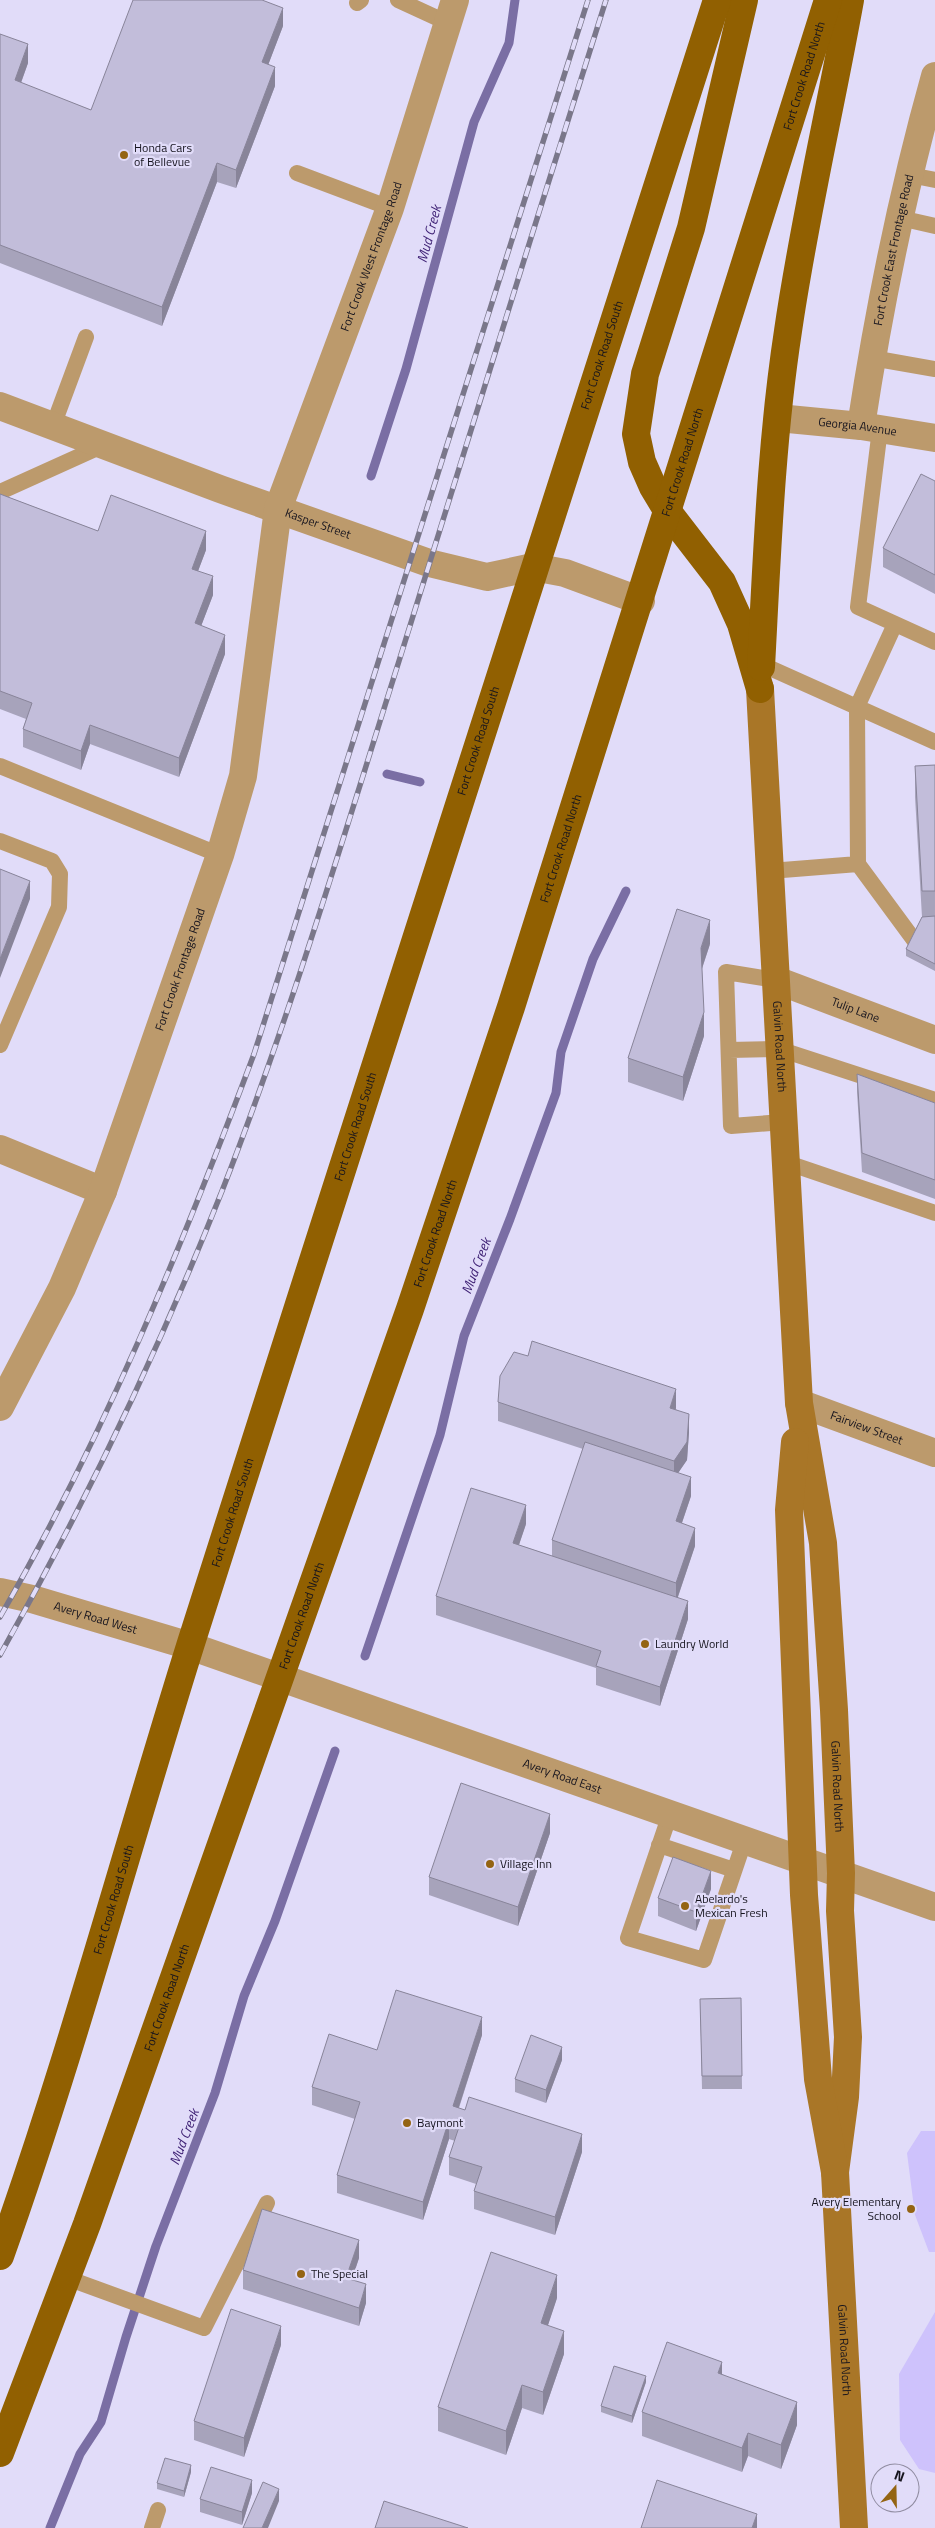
<svg xmlns="http://www.w3.org/2000/svg" width="935" height="2528" viewBox="0 0 935 2528" font-family="'Titillium Web',sans-serif">
<rect width="100%" height="100%" fill="#e1dcf9"/>
<path fill="#cec2fc" d="M921 2131H935V2252H929L915 2215 907 2153Z
M935 2312V2473L919 2469 900 2440 899 2374Z"/>
<g fill="none" stroke-linecap="round" stroke-linejoin="round">
<path stroke="#7a6ea4" stroke-width="9" d="M371 476 406 369 474 122 509 43 515 0
M387 774 420 782
M365 1656 440 1435 464 1336 510 1219 556 1093 561 1052 593 959 626 891
M50 2528 80 2454 101 2422 126 2337 156 2246 215 2093 244 1996 275 1921 335 1751"/>
<path stroke="#bc9a6c" stroke-width="16" d="M398 0 448 23
M357 3 361 0
M297 173 390 208
M910 175 935 180
M900 218 935 226
M872 358 935 369
M53 426 86 337
M880 429 858 607 935 642
M0 492 104 445
M761 664 935 742
M0 766 220 855
M0 841 52 861 60 874 59 907 0 1045
M858 864 914 940
M770 871 858 864 857 707 895 624
M776 980 726 972 731 1126 783 1122
M729 1050 779 1049 935 1100
M785 1162 935 1213
M670 1814 628 1938 704 1960 745 1839
M659 1845 734 1870
M67 2278 204 2328 267 2203
M152 2528 158 2510"/>
<g stroke="#bc9a6c" stroke-width="28">
<path id="s1" d="M0 406 220 489 429 563 487 577 533 567 565 573 641 601"/>
<path id="s2" d="M778 418 861 426 935 438"/>
<path id="s3" d="M861 426C879 308 903 190 935 76"/>
<path id="s4" d="M776 980 935 1040"/>
<path d="M0 1149 103 1191"/>
<path id="s5" d="M799 1403 935 1453"/>
<path id="s6" d="M0 1407 62 1288 103 1191 220 855 243 776 278 509 390 208 455 0"/>
</g>
<path stroke="#bc9a6c" stroke-width="28" id="s7" d="M0 1592 32 1599 190 1646 935 1907"/>
<g stroke="#a97627" stroke-width="28">
<path id="s8" d="M760 689 799 1403 823 1543 834 1710 841 1873 840 1911 848 2037 845 2097 835 2172"/>
<path id="s9" d="M795 1442 789 1510 804 1895 818 2079 835 2172 854 2528"/>
</g>
<g stroke="#916001" stroke-width="28">
<path d="M744 0 691 228 645 374 636 434 642 462 653 487 668 512 722 582 741 624 760 689"/>
<path d="M761 667C767 556 771 442 788 331 804 220 830 111 850 0"/>
<path id="s10" d="M0 2256C72 2054 127 1847 191 1643 366 1095 539 546 717 0"/>
<path id="s11" d="M0 2453 87 2224 410 1309 511 1007 828 0"/>
</g>
<g stroke="#7a778a" stroke-width="5.5">
<path id="rail" d="M0 1617C103 1438 182 1247 254 1054L588 0
M0 1655C84 1506 159 1350 222 1191 290 1017 343 838 399 661 468 440 536 220 606 0"/>
</g>
<use href="#rail" stroke="#e1dcf9" stroke-width="4" stroke-dasharray="11" stroke-linecap="butt"/>
</g>
<path fill="#a7a3bb" d="M283 26 268 65 275 86 236 188 217 182 162 326 0 263V34L28 63 21 83 91 110Z
M935 481V594L883 567V548Z
M0 494 98 531 206 550 198 571 213 595 201 626 225 654 179 777 90 744 81 770 23 747V729L26 719 0 709Z
M935 765V971L906 956V949L922 917 915 797V766Z
M710 944 702 969 704 1036 683 1101 628 1082V1058Z
M857 1074 935 1103V1199L862 1172 857 1092Z
M498 1402 676 1408V1409L689 1432 687 1460 678 1473 691 1496 682 1523 695 1546 678 1597 688 1619 660 1706 596 1685V1668L436 1615V1596L526 1524 519 1545 552 1556V1540L583 1449 498 1421Z
M550 1833 518 1926 429 1895V1877Z
M711 1889 696 1931 658 1916V1898Z
M741 1998 742 2089H702L700 1999Z
M482 2035 459 2108 582 2152 555 2235 474 2209V2191L476 2184 449 2175V2157L455 2141 449 2139 423 2220 337 2193V2175L355 2119 312 2105V2087L377 2050Z
M562 2060 546 2103 515 2092V2079Z
M359 2258 352 2280 366 2303 359 2326 243 2289V2270Z
M557 2298 548 2325 564 2354 543 2415 522 2408 506 2455 438 2431V2407Z
M281 2345 244 2457 194 2440V2421Z
M722 2374 797 2425 781 2469 748 2456 742 2472 642 2436V2412Z
M646 2382 632 2423 601 2412V2406Z
M191 2472 184 2497 157 2489V2483Z
M252 2493 242 2525 200 2512V2499Z"/>
<path fill="#888499" d="M283 8V26L262 81V62Z
M28 44V63L15 99V80Z
M275 67V86L236 188V170Z
M217 163V182L162 326V307Z
M206 531V550L192 587V569Z
M213 576V595L195 642V623Z
M225 635V654L179 777V758Z
M90 725V744L81 770V751Z
M30 881V899L0 978V959Z
M710 920V944L701 971V948Z
M704 1012V1036L683 1101V1077Z
M676 1389V1408L670 1426V1408Z
M689 1414V1432L687 1460 674 1479V1461Z
M691 1477V1496L676 1540V1521Z
M526 1505V1524L513 1562V1543Z
M695 1528V1546L676 1602V1583Z
M688 1601V1619L660 1706V1687Z
M550 1814V1833L518 1926V1907Z
M711 1871V1889L696 1931V1912Z
M482 2017V2035L454 2122 453 2106Z
M562 2047V2060L546 2103V2090Z
M449 2120V2139L423 2220V2202Z
M582 2134V2152L555 2235V2217Z
M359 2240V2258L346 2296V2278Z
M557 2275V2298L541 2346V2323Z
M366 2284V2303L359 2326V2308Z
M281 2326V2345L244 2457V2438Z
M564 2331V2354L543 2415V2392Z
M722 2362V2385L718 2373Z
M646 2376V2382L632 2423V2416Z
M522 2385V2408L506 2455V2431Z
M797 2402V2425L781 2469V2445Z
M748 2433V2456L742 2472V2448Z
M191 2465V2472L184 2497V2491Z
M252 2480V2493L242 2525V2512Z
M279 2489V2501L268 2528H262Z
M757 2514V2528H752Z"/>
<path fill="#c2bdda" stroke="#888499" d="M133 0H262L283 8 262 62 275 67 236 170 217 163 162 307 0 245V34L28 44 15 80 91 110Z
M921 474 935 481V575L883 548Z
M0 494 98 531 111 495 206 531 192 569 213 576 195 623 225 635 179 758 90 725 81 751 23 729 32 703 0 691Z
M935 765V891H922L915 766Z
M0 869 30 881 0 959Z
M677 909 710 920 701 948 704 1012 683 1077 628 1058Z
M935 916V964L906 949 922 917Z
M857 1074 935 1103V1180L862 1153Z
M532 1341 676 1389 670 1408 689 1414 687 1442 674 1461 498 1402 500 1376 514 1352 528 1356Z
M585 1442 691 1477 676 1521 695 1528 676 1583 552 1540Z
M471 1488 526 1505 513 1543 688 1601 660 1687 596 1666 601 1651 436 1596Z
M461 1783 550 1814 518 1907 429 1877Z
M673 1857 711 1871 696 1912 658 1898Z
M396 1990 482 2017 453 2106 465 2110 469 2097 582 2134 555 2217 474 2191 482 2167 449 2157 460 2124 449 2120 423 2202 337 2175 360 2102 312 2087 329 2034 377 2050Z
M741 1998 742 2076H702L700 1999Z
M531 2035 562 2047 546 2090 515 2079Z
M262 2209 359 2240 346 2278 366 2284 359 2308 243 2270Z
M491 2252 557 2275 541 2323 564 2331 543 2392 522 2385 506 2431 438 2407Z
M231 2309 281 2326 244 2438 194 2421Z
M667 2342 722 2362 718 2373 797 2402 781 2445 748 2433 742 2448 642 2412Z
M614 2366 646 2376 632 2416 601 2406Z
M165 2458 191 2465 184 2491 157 2483Z
M211 2467 252 2480 242 2512 200 2499Z
M657 2480 757 2514 752 2528H641Z
M263 2482 279 2489 262 2528H243Z
M384 2501 468 2528H375Z"/>
<g fill="#946413" stroke="#e1dcf9" stroke-width="2">
<circle cx="124" cy="155" r="5"/>
<circle cx="645" cy="1644" r="5"/>
<circle cx="490" cy="1864" r="5"/>
<circle cx="685" cy="1906" r="5"/>
<circle cx="407" cy="2123" r="5"/>
<circle cx="911" cy="2209" r="5"/>
<circle cx="301" cy="2274" r="5"/>
</g>
<g text-anchor="middle" stroke-width="4.5" stroke-linejoin="round" paint-order="stroke">
<g font-size="12" fill="#16141e" stroke="#e1dcf9">
<text dy="4" stroke="none"><textPath href="#s11" startOffset="2510">Fort Crook Road North</textPath></text>
<text dy="4" stroke="none"><textPath href="#s3" startOffset="179">Fort Crook East Frontage Road</textPath></text>
<text dy="4" stroke="none"><textPath href="#s6" startOffset="1216">Fort Crook West Frontage Road</textPath></text>
<text dy="4" stroke="none"><textPath href="#s10" startOffset="1994">Fort Crook Road South</textPath></text>
<text dy="4" stroke="none"><textPath href="#s2" startOffset="80">Georgia Avenue</textPath></text>
<text dy="4" stroke="none"><textPath href="#s11" startOffset="2105">Fort Crook Road North</textPath></text>
<text dy="4" stroke="none"><textPath href="#s1" startOffset="339">Kasper Street</textPath></text>
<text dy="4" stroke="none"><textPath href="#s10" startOffset="1589">Fort Crook Road South</textPath></text>
<text dy="4" stroke="none"><textPath href="#s11" startOffset="1700">Fort Crook Road North</textPath></text>
<text dy="4" stroke="none"><textPath href="#s6" startOffset="474">Fort Crook Frontage Road</textPath></text>
<text dy="4" stroke="none"><textPath href="#s4" startOffset="85">Tulip Lane</textPath></text>
<text dy="4" stroke="none"><textPath href="#s8" startOffset="358">Galvin Road North</textPath></text>
<text dy="4" stroke="none"><textPath href="#s10" startOffset="1184">Fort Crook Road South</textPath></text>
<text dy="4" stroke="none"><textPath href="#s11" startOffset="1295">Fort Crook Road North</textPath></text>
<text dy="4" stroke="none"><textPath href="#s5" startOffset="72">Fairview Street</textPath></text>
<text dy="4" stroke="none"><textPath href="#s10" startOffset="779">Fort Crook Road South</textPath></text>
<text dy="4" stroke="none"><textPath href="#s11" startOffset="890">Fort Crook Road North</textPath></text>
<text dy="4" stroke="none"><textPath href="#s7" startOffset="99">Avery Road West</textPath></text>
<text dy="4" stroke="none"><textPath href="#s7" startOffset="592">Avery Road East</textPath></text>
<text dy="4" stroke="none"><textPath href="#s8" startOffset="1101">Galvin Road North</textPath></text>
<text dy="4" stroke="none"><textPath href="#s10" startOffset="374">Fort Crook Road South</textPath></text>
<text dy="4" stroke="none"><textPath href="#s11" startOffset="485">Fort Crook Road North</textPath></text>
<text dy="4" stroke="none"><textPath href="#s9" startOffset="911">Galvin Road North</textPath></text>
</g>
<g font-size="12" fill="#16141e" stroke="#e1dcf9" text-anchor="start">
<text x="134" y="152">Honda Cars<tspan x="134" dy="14">of Bellevue</tspan></text>
<text x="655" y="1648">Laundry World</text>
<text x="500" y="1868">Village Inn</text>
<text x="695" y="1903">Abelardo's<tspan x="695" dy="14">Mexican Fresh</tspan></text>
<text x="417" y="2127">Baymont</text>
<text x="901" y="2206" text-anchor="end">Avery Elementary<tspan x="901" dy="14">School</tspan></text>
<text x="311" y="2278">The Special</text>
</g>
<g font-size="14" font-style="italic" fill="#402376" stroke="#e1dcf9">
<text transform="translate(429 234) rotate(-75)" y="5">Mud Creek</text>
<text transform="translate(476 1266) rotate(-69)" y="5">Mud Creek</text>
<text transform="translate(184 2137) rotate(-69)" y="5">Mud Creek</text>
</g>
</g>
<g transform="translate(895 2488) rotate(20)"><circle r="24" fill="#e1dcf9" stroke="#908ca1"/>
<path d="M0-4L9 19L0 12L-9 19Z" fill="#946413"/>
<text y="-8" font-size="14" font-weight="bold" text-anchor="middle" fill="#16141e">N</text>
</g>
</svg>
